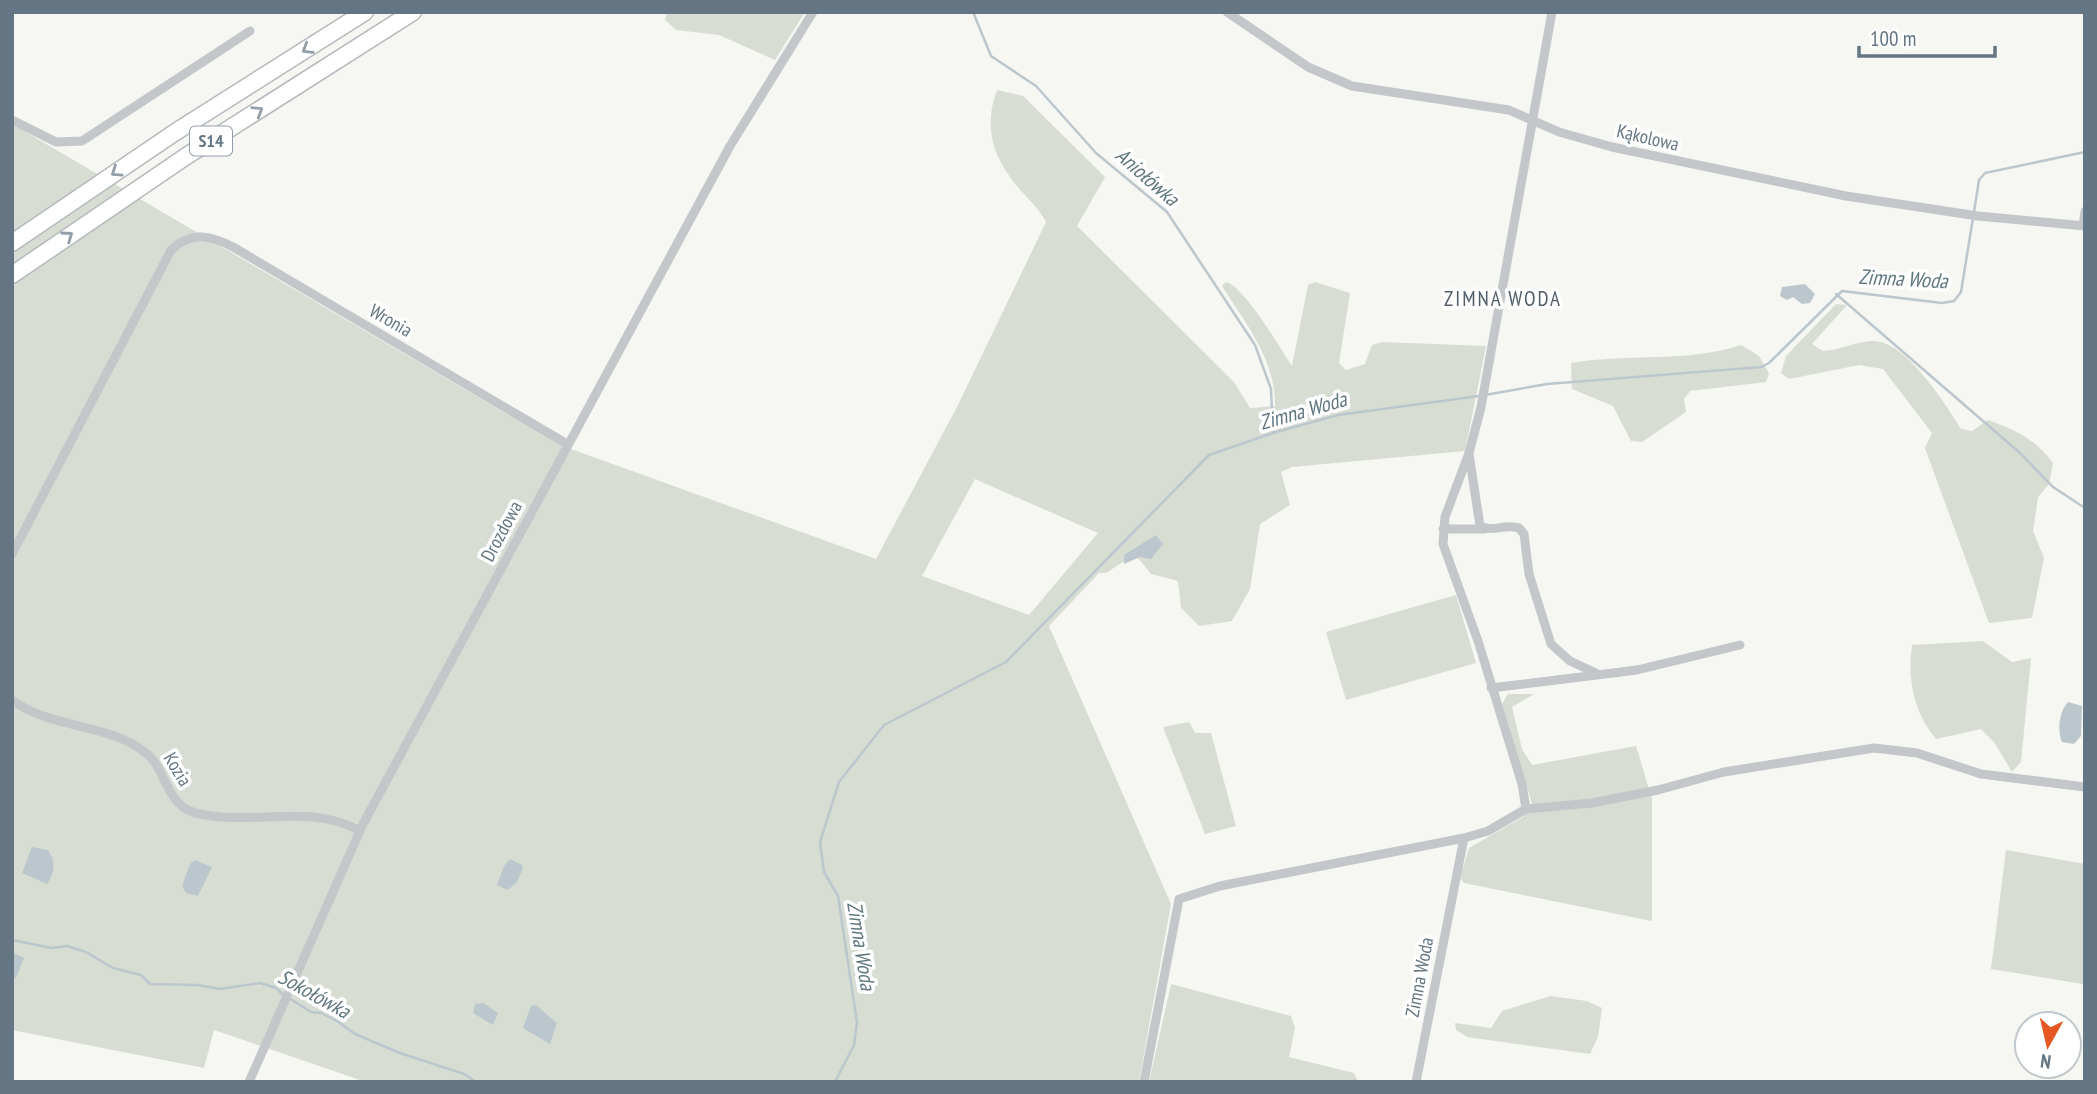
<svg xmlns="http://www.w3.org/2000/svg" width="2097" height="1094" viewBox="0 0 2097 1094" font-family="'PT Sans Narrow',sans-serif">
<rect width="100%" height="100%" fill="#f6f6f2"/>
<path fill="#d7ddd3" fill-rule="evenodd" d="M667 12H805L775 60 719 35 676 30 665 20Z
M997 90 1023 96 1105 177 1077 226 1234 382 1250 408 1275 406C1276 360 1245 323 1222 286L1226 282C1244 286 1280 348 1292 366L1308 285 1315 282 1350 293 1339 363 1346 370 1365 364 1372 345 1382 342 1486 346 1465 451 1292 467 1281 472 1290 505 1260 524 1250 589 1232 621 1199 626 1181 608 1178 581 1151 574 1135 554 1106 573H1099L1049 626 1171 904 1139 1082H366L214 1030 204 1068 12 1030V124L560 445 876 559 958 405 1046 222C1036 203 1019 192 1008 174 989 147 986 119 997 90ZM975 479 1098 533 1029 615 922 576Z
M1836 304 1847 305 1812 344 1823 351C1840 350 1855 342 1871 341 1904 338 1946 404 1961 429L1972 431 1988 420C2016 430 2035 439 2053 463L2049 484 2038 497 2033 531 2044 558 2032 618 1989 623 1925 448 1932 433 1883 369 1859 365 1789 379 1781 373 1786 356Z
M1741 345 1759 356 1769 373 1766 382 1690 391 1684 399 1686 412 1642 442 1631 441 1613 406 1572 389 1571 363C1629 353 1687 363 1741 345Z
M1456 595 1476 663 1346 700 1326 632Z
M1983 641 2012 662 2031 658 2021 762 2012 772 1994 742 1981 729 1936 739C1914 713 1907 679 1912 645Z
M1508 694H1534L1512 707 1522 749 1532 765 1636 746 1652 799V921L1464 883 1460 878 1469 848 1523 817 1532 804 1502 704Z
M1189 722 1195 733H1211L1236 826 1205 834 1163 727Z
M2006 850 2085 864 2083 984 1991 969Z
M1171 984 1291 1016 1295 1028 1289 1057 1354 1073 1358 1082H1149Z
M1550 996 1587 1001 1602 1008 1598 1037 1590 1054 1467 1037 1456 1030 1455 1023 1491 1028 1502 1011Z"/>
<path fill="#bcc7cd" d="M1805 284 1815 294 1810 303 1802 304 1793 297 1787 300 1780 296 1782 287Z
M1156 535 1163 544 1151 559 1140 557 1124 564V555Z
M2068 702 2082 706 2081 736 2074 744 2062 742C2057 732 2059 711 2068 702Z
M32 847 48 850C56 862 55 873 47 884L22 873Z
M510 859 522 865 523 868 517 882 508 890 497 885 504 866Z
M195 860 212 867 198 896 186 893 182 886 190 864Z
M12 952 24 958 16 978 12 977Z
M483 1003 498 1013 493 1025 473 1013 475 1004Z
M536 1005 557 1023 550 1044 523 1028 531 1006Z"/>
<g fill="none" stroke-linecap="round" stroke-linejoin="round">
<path stroke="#bcc7cd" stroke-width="2.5" d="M973 12 991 56 1036 86 1096 153 1167 212 1255 345 1271 389 1273 433
M1974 212 1979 180 1985 173 2085 152
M1836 294 2020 453 2053 487 2085 508
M1485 395 1547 384 1761 367 1769 363 1842 291 1942 303 1954 301 1961 292 1973 218
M12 940 52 948 67 946 86 952 113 968 141 975 150 984 197 985 220 989 260 983 276 988 283 995
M289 998 311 1012 321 1013 337 1021 355 1034 400 1053 464 1074 476 1082
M835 1082 854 1045 857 1022 838 896 824 872 820 842 839 782 884 725 1006 662 1209 455 1273 433 1338 415 1479 396"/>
<g stroke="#b6b9bc" stroke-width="19">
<path id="motorway" d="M12 243 174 133 365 12
M12 275 185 157 413 12"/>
</g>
<path stroke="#c3c7ca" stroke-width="9" d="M1227 12 1308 67 1352 86 1509 110 1559 132 1612 147 1846 196 1978 216 2085 226
M12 120 56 142 82 141 250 31
M2083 226 2085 211
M1469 454 1480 526C1493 533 1505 523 1519 528L1524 534 1529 574 1551 644 1570 661 1596 673
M1443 529H1485
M12 554 171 250C192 231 210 235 233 247L567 444
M1491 688 1637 670 1740 645
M12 700C52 730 108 722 146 753 167 770 166 806 196 813 251 827 309 802 360 831
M1526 809 1592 803 1658 790 1724 772 1874 748 1917 753 1981 774 2085 787
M249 1082 363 824 730 146 813 12
M1144 1082 1179 899 1220 886 1464 838 1488 831 1526 809 1522 784 1478 641 1443 544 1445 517 1469 453 1481 407 1552 12
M1416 1082 1464 838"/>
<use href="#motorway" stroke="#fff" stroke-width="16"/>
</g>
<defs><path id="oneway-chevron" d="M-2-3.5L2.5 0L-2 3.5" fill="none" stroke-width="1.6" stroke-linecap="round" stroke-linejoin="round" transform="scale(1.75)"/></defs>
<g stroke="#929ea9">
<use href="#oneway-chevron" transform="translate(307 49) rotate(148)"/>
<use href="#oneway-chevron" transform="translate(258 111) rotate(-32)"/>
<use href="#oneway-chevron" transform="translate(116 172) rotate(146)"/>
<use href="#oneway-chevron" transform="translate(68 236) rotate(-35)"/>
</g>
<g text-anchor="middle" stroke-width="7" stroke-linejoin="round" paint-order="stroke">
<rect fill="#fff" stroke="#929ea9" stroke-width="2" x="190" y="126.5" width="42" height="29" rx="5"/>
<g font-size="18" font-weight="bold" fill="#647584">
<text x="211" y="147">S14</text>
</g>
<g font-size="19" fill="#647584" stroke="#fff">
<text transform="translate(1648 137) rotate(13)" y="7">Kąkolowa</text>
<text transform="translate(391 320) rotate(30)" y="7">Wronia</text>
<text transform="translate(501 531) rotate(-62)" y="7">Drozdowa</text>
<text transform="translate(178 769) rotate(59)" y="7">Kozia</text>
<text transform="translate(1419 977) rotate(-79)" y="7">Zimna Woda</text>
</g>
<g font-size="21" font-style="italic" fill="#607780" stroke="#fff">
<text transform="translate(1147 177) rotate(41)" y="7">Aniołówka</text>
<text transform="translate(1903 279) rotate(3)" y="7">Zimna Woda</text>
<text transform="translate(1303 411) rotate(-16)" y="7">Zimna Woda</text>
<text transform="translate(861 946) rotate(81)" y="7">Zimna Woda</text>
<text transform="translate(314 994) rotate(29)" y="7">Sokołówka</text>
</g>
<g font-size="21" letter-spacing="2" fill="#525e69" stroke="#fff">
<text x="1503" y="306">ZIMNA WODA</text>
</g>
</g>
<rect width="2097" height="1094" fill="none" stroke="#647584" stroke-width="28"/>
<g transform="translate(2048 1045) rotate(188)"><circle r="33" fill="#ffffff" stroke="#c1c8ce" stroke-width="2"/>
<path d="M0-5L12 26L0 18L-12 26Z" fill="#e55723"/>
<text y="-10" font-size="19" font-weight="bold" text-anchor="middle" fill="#647584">N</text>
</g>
<path d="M1859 46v10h136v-10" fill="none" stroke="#647584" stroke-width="3.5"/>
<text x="1870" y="46" font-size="21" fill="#647584" stroke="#ffffff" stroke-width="5" paint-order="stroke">100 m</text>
</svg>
